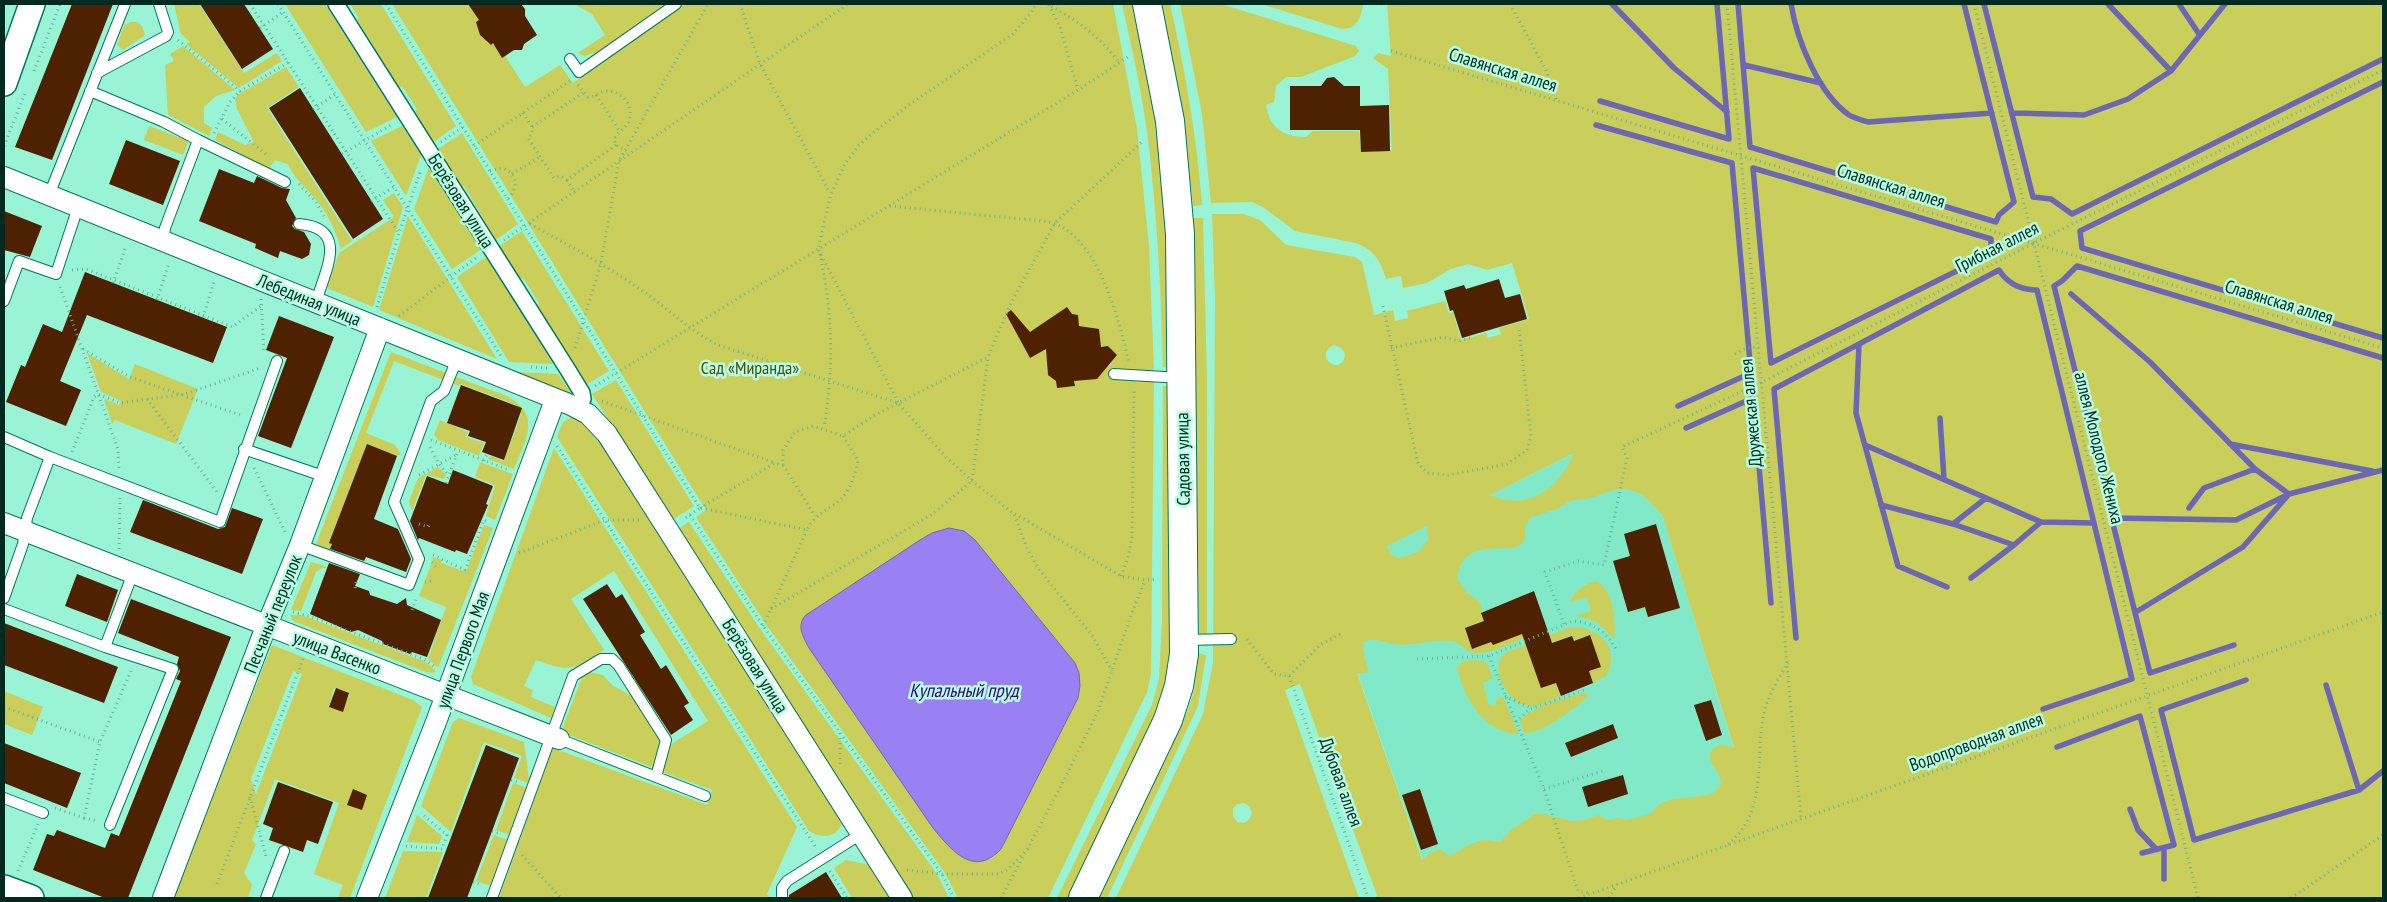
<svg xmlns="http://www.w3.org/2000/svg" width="2387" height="902" viewBox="0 0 2387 902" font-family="'PT Sans Narrow',sans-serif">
<rect width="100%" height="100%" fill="#98f4d5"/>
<path fill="#82e9c8" d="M1575 453 1629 457 1662 514 1749 799 1436 898 1324 576Z"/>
<path fill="#cace5a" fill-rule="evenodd" d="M174 4H199L244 73 277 53 282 61 239 88 186 44 190 42 181 34Z
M285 4H325L397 117 366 132Z
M350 4H381L456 126 433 142 415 111 417 109 402 86 399 88 357 19 359 18Z
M392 4H468L479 20 480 35 490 45 493 43 505 56 525 87 560 65 573 83 684 4H1113L1137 129 1149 246 1154 372 1151 673 1147 692 1048 898H958L945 873 767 626 696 517 706 510ZM1067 307 1079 326 1094 328 1101 347 1109 346 1115 357 1111 362V365L1103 366V372L1101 374 1074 381 1075 386 1057 388 1056 377 1048 375 1047 368 1050 364 1044 323ZM1030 332 1041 352 1030 358 1019 338ZM975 540 1075 663C1080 676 1081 685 1078 698L1001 849 991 859 974 861 968 859 961 857 933 828 803 637Z
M574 4H668L598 52 584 56 578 53 605 35 592 14Z
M1122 4H1133C1142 43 1152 83 1157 124 1167 204 1168 286 1170 368L1163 367C1161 291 1157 215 1148 139 1142 93 1132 49 1122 4Z
M1161 4H1170C1185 71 1197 137 1202 205L1193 206 1182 107Z
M1180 4H1221L1356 46 1359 51 1355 56 1301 77H1286L1276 86 1274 102 1266 105C1270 129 1284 137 1306 137L1313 131H1359L1361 152 1392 150 1388 69 1373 58 1378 53 1391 56 1387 4H2383V898H1378L1300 684 1285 690 1359 898H1116L1203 714 1213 663 1215 299 1212 214H1244L1260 220 1286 245 1355 257 1362 262 1374 315 1393 310 1395 321 1408 318 1407 311 1445 301 1449 313 1453 312 1461 340 1486 333 1488 338 1501 334 1499 328 1529 319 1512 263 1487 270 1468 264 1451 269 1427 283 1403 288 1401 276 1386 279C1381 261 1374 250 1356 243L1295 231 1263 207 1252 202 1211 203 1202 114ZM1334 345C1341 347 1347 351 1344 359 1338 375 1313 355 1334 345ZM1574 453C1559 489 1528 512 1490 495ZM1616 489C1642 488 1645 498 1662 514L1734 748 1722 744C1689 758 1735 774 1716 791 1707 798 1682 797 1670 800 1659 802 1656 809 1648 815 1647 815 1628 820 1626 820 1624 820 1621 818 1619 818 1615 818 1612 820 1608 820L1598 815 1585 820 1570 821 1544 814H1535L1511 830 1500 842C1476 836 1469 846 1450 856L1439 849 1428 854 1422 860 1357 673H1366L1368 670 1363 651 1364 642C1373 636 1384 643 1394 644 1413 647 1433 638 1452 641 1463 643 1464 653 1479 653 1496 653 1524 637 1541 630L1506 637 1493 645 1491 642 1472 649 1465 628 1484 621 1480 602 1466 592 1457 579C1464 531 1511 559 1523 542 1527 537 1524 529 1526 523L1532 517 1557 509 1570 501 1591 498ZM1427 526 1428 540 1418 552 1399 558 1391 554 1387 546ZM1244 803 1250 807C1253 815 1251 819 1244 823L1237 822 1233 816V809L1237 804Z
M1261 4H1363C1361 18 1357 29 1342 29Z
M130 22H137L142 26 145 35 123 50 117 45 124 26Z
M183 46 235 90 216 96 204 107V123L212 128 209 136 168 115 165 65 174 61 170 54Z
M286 67 299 87 267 108 352 241 341 249C336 230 326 210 312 195 303 184 293 177 288 164L275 160 269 169 215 140 218 132 245 145 254 142 237 109 235 99 239 94Z
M149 126 186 140 188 143 183 155 144 140Z
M402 126 421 155 406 196 371 141Z
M462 133 518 224 496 240 464 186 462 187 438 149Z
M429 167 482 249 452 269 414 209Z
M394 193 403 207 373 307 327 288 339 253 394 217 383 200Z
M408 216 497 359 379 310Z
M1193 218H1203L1207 379V635H1199Z
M522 231 609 371 587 384 537 305 539 303 523 278 520 279 499 246Z
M486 257 553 364 509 362 457 277Z
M391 352 509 397C542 417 525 440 514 469L488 459 490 456 504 461 521 415 516 405 461 384 459 386 394 361 366 433 395 445 401 454 397 456 367 445 329 543 332 544 330 550 316 544Z
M87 353 129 379 135 364 198 389 176 444 115 420 112 424 104 399 119 405 121 401 101 392Z
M516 372 558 374 573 396 519 375Z
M616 380 694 506 672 520 592 394Z
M1163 386H1170L1171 652 1168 682 1159 710 1068 898H1057L1152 705 1159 679 1162 620Z
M574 417 589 424 842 821C840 838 820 839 809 831L557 437C561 427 562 419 574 417Z
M440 420 468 432 466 437 484 443 479 456 438 440 434 435Z
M554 448 797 827 767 894 770 898H499L553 748 707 805 712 790 663 772 670 745 708 721 614 571 571 599 604 650C572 670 572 673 536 660L524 686 533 690 531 697 555 707 551 718 473 684 471 677Z
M480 462 513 474 495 520 486 516 495 485 475 477Z
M438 467 446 475 444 479 426 475 412 511 409 501 418 478Z
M689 522 761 630 937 874 949 898H912L678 529Z
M484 525 493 528 438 668 428 659 446 607 419 596 433 560 432 557 442 560 441 563 466 572Z
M311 562 332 568H322L316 572 301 611 291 610Z
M1596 581C1614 591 1616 620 1614 638L1595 621 1576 616 1591 611 1587 597 1570 602C1572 593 1586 583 1596 581Z
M290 615H302L426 662 436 671 433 673 426 672 293 621Z
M1570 627C1599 626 1622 648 1606 676L1593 683 1589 671 1601 667 1590 635 1574 641 1572 636 1551 643 1541 688 1556 683 1561 696C1552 699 1541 706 1531 706 1509 706 1485 666 1507 652Z
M272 645 413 700 422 707 350 898H338L343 885 314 874 339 803 275 779 252 840 256 844 244 873 252 885 248 898H174ZM293 671 302 674 256 794 251 779ZM334 688 350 694 342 711 329 707Z
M1198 653 1206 655 1198 706 1107 898H1097L1188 710 1194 692Z
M1470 660 1482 661 1488 665 1493 678 1483 683 1488 704 1495 706 1497 699 1503 697 1519 734C1484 733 1464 699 1457 667L1462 662Z
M590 672 603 675 612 685 632 696 660 740 654 768 561 732 580 682 583 677Z
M4 691 43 707 32 735 4 724Z
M1583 693 1587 694V697C1577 707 1537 738 1524 732L1520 722C1527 707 1568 698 1583 693Z
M459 718 524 742 529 779 528 783 514 778 522 756 484 742 451 832 421 806 453 722Z
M513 783 527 788 510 835 496 830Z
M417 815 442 836 439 844 407 842Z
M494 835 508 840 491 886 476 881Z
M403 851 443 852 426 898H385Z
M846 860 871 865 893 898H852L834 868Z"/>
<path fill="#9981f4" stroke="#6b67b4" d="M949 528 964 531 975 540 1075 663 1079 673 1080 686 1078 698 1001 849C974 878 952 851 933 828L809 648C803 637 796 625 806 615L920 540 932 533Z"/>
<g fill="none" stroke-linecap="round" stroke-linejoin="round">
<path stroke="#6b67b4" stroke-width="5.5" d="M1612 4 1674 68 1727 112
M1738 4 1750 147 1996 222 1999 215 2014 202 1964 4
M1791 4C1797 40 1818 93 1849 115 1854 118 1862 120 1868 122L1992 113
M1984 4 2033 197 2051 199 2072 214 2383 59
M2108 4 2171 71
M2179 4 2199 34
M1744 65 1821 83
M2383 82 2080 231 2082 248 2383 338
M1600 101 1729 139 1717 4
M2012 113 2084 115 2128 99 2171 71 2225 4
M1596 125 1732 163 1751 373 1678 406
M1753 168 1991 239V254L1771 363Z
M2071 294 2150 362 2255 469 2289 494 2383 470
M1859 344 1856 413 1898 566 1947 587
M1940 418 1944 479
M1686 428 1753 398 1771 603
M2230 444 2372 471
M1865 445 2041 522 2094 523
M1881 505 1953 524 1986 498
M2189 508 2204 488 2255 469
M2113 518 2236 520 2285 496
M1953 524 2014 545 2041 522
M1971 578 2014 545
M2136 612 2243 547 2289 494
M1796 638 1774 389 1999 270C2008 284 2020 290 2037 290L2132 679 2043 709
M2234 645 2150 673 2054 286 2062 281 2077 266 2383 358
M2246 680 2161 710 2194 840 2359 790 2383 771
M2326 685 2359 790
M2057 747 2140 716 2174 845 2142 853
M2130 809 2138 830 2156 849
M2164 879V848"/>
</g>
<path fill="#4e2101" d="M72 4H113L52 160 15 147Z
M200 4H244L273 49 242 69Z
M468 4H521L525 9V16L537 35 524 44 522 50H514L502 58 493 43 491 45 480 35 476 22 479 20Z
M1334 77 1344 86H1360V106L1389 105 1390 151 1361 152 1360 130H1290V86H1321L1327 78Z
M300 88 383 219 353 239 269 108Z
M126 140 180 161 163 205 109 184Z
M219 169 254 183 257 176 282 188 290 189 286 200 296 218 292 226 295 229 304 232 311 244 309 255 302 259 280 251 278 258 255 248 256 244 199 221Z
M4 211 42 226 30 257 4 250Z
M85 272 227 327 213 363 87 315 60 381 81 390 66 426 6 402 21 365 25 367 43 324 62 332Z
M1499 279 1505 298 1520 294 1527 319 1462 338 1453 310 1450 311 1444 291 1464 285 1466 289Z
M1067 307 1072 314 1078 315 1079 326 1099 329 1101 347 1108 346 1117 355 1097 379 1074 381 1075 386 1057 388 1056 381 1048 375 1046 349 1030 358 1006 314 1011 310 1030 332Z
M279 316 334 337 291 448 258 436 287 358 266 350Z
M461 385 522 408 504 460 482 452 486 442 468 436 470 431 447 423Z
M367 444 397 456 374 519 398 529 411 559 406 572 366 557 364 561 330 549 332 544 329 543Z
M453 470 493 486 486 504 488 505 467 554 456 550 455 552 419 538 418 540 410 521 427 476 448 484Z
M143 500 218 529 225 527 232 508 263 519 242 574 130 532Z
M1656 524 1680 608 1648 617 1645 607 1628 612 1613 561 1630 556 1624 534Z
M329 563 360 574 355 586 369 591 370 595 397 604 406 598 407 605 441 620 427 657 412 652 410 654 383 644 382 641 358 630 351 632 310 614Z
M77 574 118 590 107 622 65 606Z
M607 584 616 598 622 594 645 632 640 635 661 669 666 665 689 703 684 706 693 720 671 735 583 599Z
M1534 591 1552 643 1572 636 1574 641 1590 635 1601 667 1589 671 1593 683 1561 696 1556 683 1541 688 1522 634 1493 645 1491 642 1472 649 1465 628 1484 621 1481 613Z
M131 599 231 637 128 898H105L33 870 47 834 54 836 57 830 105 848 111 833 119 836 181 681 176 679 180 671 177 664 179 657 118 633Z
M4 623 118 667 104 703 4 665Z
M336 688 349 693 343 712 329 707Z
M1711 700 1722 735 1706 741 1694 705Z
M1613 724 1618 738 1571 757 1565 743Z
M4 743 81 773 67 808 4 783Z
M486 745 519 758 491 834 467 898H428Z
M1623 775 1628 794 1588 807 1582 787Z
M278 782 333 802 318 844 307 840 303 852 269 840 273 828 263 824Z
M353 789 367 795 362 810 347 805Z
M1420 789 1438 844 1421 850 1402 795Z
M826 872 842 898H789V895Z"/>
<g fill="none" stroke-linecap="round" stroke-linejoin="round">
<g stroke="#01765c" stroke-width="12">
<path id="service" d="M570 59 579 72 676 4
M97 73 166 36 168 32 159 4
M90 91 164 122 198 140 165 228 163 242
M198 140 285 182
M49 195 125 4
M299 224C350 228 325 271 316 302
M4 301 19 261 56 274 78 207
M1114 374 1181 378
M4 437 50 457 27 518 23 544 4 598
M244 449 326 477
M50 457 220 522 277 361
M300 545 409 585 419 559 394 502 431 401 444 391 457 359
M4 609 105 647 173 669 110 825
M1185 640 1231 639
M105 647 133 573
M559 739 705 796
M4 798 43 813
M266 898 284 851
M492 898 573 676 601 659H612L619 666 666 740 656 777
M782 898V888L787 881 861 834"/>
</g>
<g stroke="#01765c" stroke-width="18">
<path id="pedestrian" d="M336 4 568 370 582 393 583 399"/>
</g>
<g stroke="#01765c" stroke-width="22">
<path id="minor" d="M4 177 571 405 588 414 607 434 902 898
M4 523 559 739
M163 898 262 637 300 545 380 328
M367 898 436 722 555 400"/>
</g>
<g stroke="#01765c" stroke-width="28">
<path id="tertiary" d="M4 83 32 4
M4 888 31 898"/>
</g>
<g stroke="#01765c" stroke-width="30">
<path id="secondary" d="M1083 898 1168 720 1179 686 1184 654 1180 234 1170 121 1147 4"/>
</g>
<path stroke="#67b39b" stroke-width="3" stroke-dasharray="1 4" stroke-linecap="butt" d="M250 4 399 233
M278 4 501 356
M386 4 700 508 684 519
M740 4 760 64 830 193
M1047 4C1075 19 1101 37 1119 63
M1510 4 1546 70 1556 100
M1727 4 1801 819
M1974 4 2198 898
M1049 5 1060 27 1078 90
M260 28 283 12
M178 40 240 91 289 62
M1391 51 2383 348
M34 71 60 4
M578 85 588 97C595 97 599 92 606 91 622 90 634 106 629 121 626 128 618 132 614 139L616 145 626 151
M583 93 532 127V133L528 138 554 178 561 176 567 180 616 145
M596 95 620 132
M313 109 336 94
M523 113 532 127
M222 119 268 156
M214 133 230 102 240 91
M441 142 463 127
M4 146 25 93
M474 146 570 81
M342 154 393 124
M490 171 502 168C517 173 520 188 507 199
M512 174 540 157
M567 180 575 193
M299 184 316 202 324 216
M371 201 394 187
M890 206C930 210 971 214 1012 218 1027 220 1047 219 1060 226 1100 246 1120 322 1129 363
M530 224C568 245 608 266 644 292 669 309 691 332 718 345L898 403 947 458 972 481 1014 514 1027 548 1038 568 1093 637 1112 671
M504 240 848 4
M820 254C833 316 834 366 824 428
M72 270 86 269 232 327 261 306
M113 283 126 246
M60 287 118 449 119 469
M261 299 264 353
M157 300 169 263
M1383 306 1418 463 1427 473 1448 475 1507 464 1527 450 1531 436 1519 328
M377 307 399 233 421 170
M399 316 477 257
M203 317 214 282
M575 348 601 263 619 161 708 4
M1391 348 1443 337 1459 341 1474 337
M83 349 130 377 243 416
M1735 354 1746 348 1759 347
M531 367 547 368
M595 386 1078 90 1128 57
M147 399 217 492
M602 401 775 463
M898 402 818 249 831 194 845 164 859 145 880 127 913 102 1013 34 1031 13 1036 4
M431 440 509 470
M557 446 815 846
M430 447 439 464 449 476
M72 452 94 397 98 394 120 403 185 394 260 368
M484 461 487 454
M783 465 815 516
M254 468 285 532
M419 475 456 455
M446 483 458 451
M700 508 775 463 783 465V450L795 432 813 426 843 436 875 415 988 357 1011 303 1055 223 1143 141
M701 508 807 530C816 512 827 512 841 499 850 490 856 473 858 460L843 436
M1015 514 1121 576 1145 580 1158 579
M690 515 763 626 942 874 954 898
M419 524 428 527 430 523
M119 549 120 497
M519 553 605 520H640
M433 555 465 570 484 520 489 522
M432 562 437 568
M1121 576 1128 558 1132 537 1134 388
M425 582 433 581
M355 588 357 579
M771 609 931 515 972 481 988 357
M412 610 417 596
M293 612 309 616 426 660 435 667
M1564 624 1545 572 1578 561 1604 565 1627 458 1622 447 1762 382 2034 243 2383 70
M763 626 807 530
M1247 639 1274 674 1289 676 1320 645 1342 633
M1489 656 1544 789 1578 891 1591 893
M1417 659 1489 656 1573 621C1593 622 1608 633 1617 651
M1289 676 1368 898
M1505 696 1531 708
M4 707 100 742
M1516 722 1530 709 1585 690
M840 733V764
M511 780 520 783
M1544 789 1603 771
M250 797 266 856
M55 808 84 818 100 742 131 671
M84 818 98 821
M492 831 501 834
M1728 844C1768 812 1755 761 1763 718 1766 698 1779 679 1788 662
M406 846 442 849 447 835 421 813
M522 855 561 898
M907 870 942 874H998L1007 870 1027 850 1064 780 1098 711 1130 618 1145 580
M18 871 38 824
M830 871 847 898
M473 882 482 885
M217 884 303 659
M211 898V896
M1001 898 1024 855
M1579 898 2383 612
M1609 898 1617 885
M2291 898 2383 835"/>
<use href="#service" stroke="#fff" stroke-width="10"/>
<use href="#pedestrian" stroke="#fff" stroke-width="15"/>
<use href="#minor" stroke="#fff" stroke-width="20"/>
<use href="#tertiary" stroke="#fff" stroke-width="25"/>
<use href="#secondary" stroke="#fff" stroke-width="28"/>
</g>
<g text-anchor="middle" stroke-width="5" stroke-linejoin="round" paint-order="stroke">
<g font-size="18" fill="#00291f" stroke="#b6fde4">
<text transform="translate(1503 70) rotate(17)" y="6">Славянская аллея</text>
<text transform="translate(1891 186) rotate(17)" y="6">Славянская аллея</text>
<text transform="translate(461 201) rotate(58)" y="6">Берёзовая улица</text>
<text transform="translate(1997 247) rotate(-27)" y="6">Грибная аллея</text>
<text transform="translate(309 300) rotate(22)" y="6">Лебединая улица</text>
<text transform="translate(2279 302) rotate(17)" y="6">Славянская аллея</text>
<text transform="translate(1751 413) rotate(-95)" y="6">Дружеская аллея</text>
<text transform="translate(2099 448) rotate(76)" y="6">аллея Молодого Жениха</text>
<text transform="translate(1183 459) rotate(-91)" y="6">Садовая улица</text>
<text transform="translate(273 614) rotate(-68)" y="6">Песчаный переулок</text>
<text transform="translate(463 650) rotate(-70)" y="6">улица Первого Мая</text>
<text transform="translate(337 653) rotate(21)" y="6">улица Васенко</text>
<text transform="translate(755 666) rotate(58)" y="6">Берёзовая улица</text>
<text transform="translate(1976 742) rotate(-20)" y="6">Водопроводная аллея</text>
<text transform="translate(1341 782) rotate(70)" y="6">Дубовая аллея</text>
</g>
<g font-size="18" fill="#4d4e14" stroke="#b6fde4">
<text x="750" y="374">Сад «Миранда»</text>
</g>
<g font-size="19" font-style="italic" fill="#320772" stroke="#b6fde4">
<text x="964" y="697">Купальный пруд</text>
</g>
</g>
<rect width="2387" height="902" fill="none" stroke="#00291f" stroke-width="10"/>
</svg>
